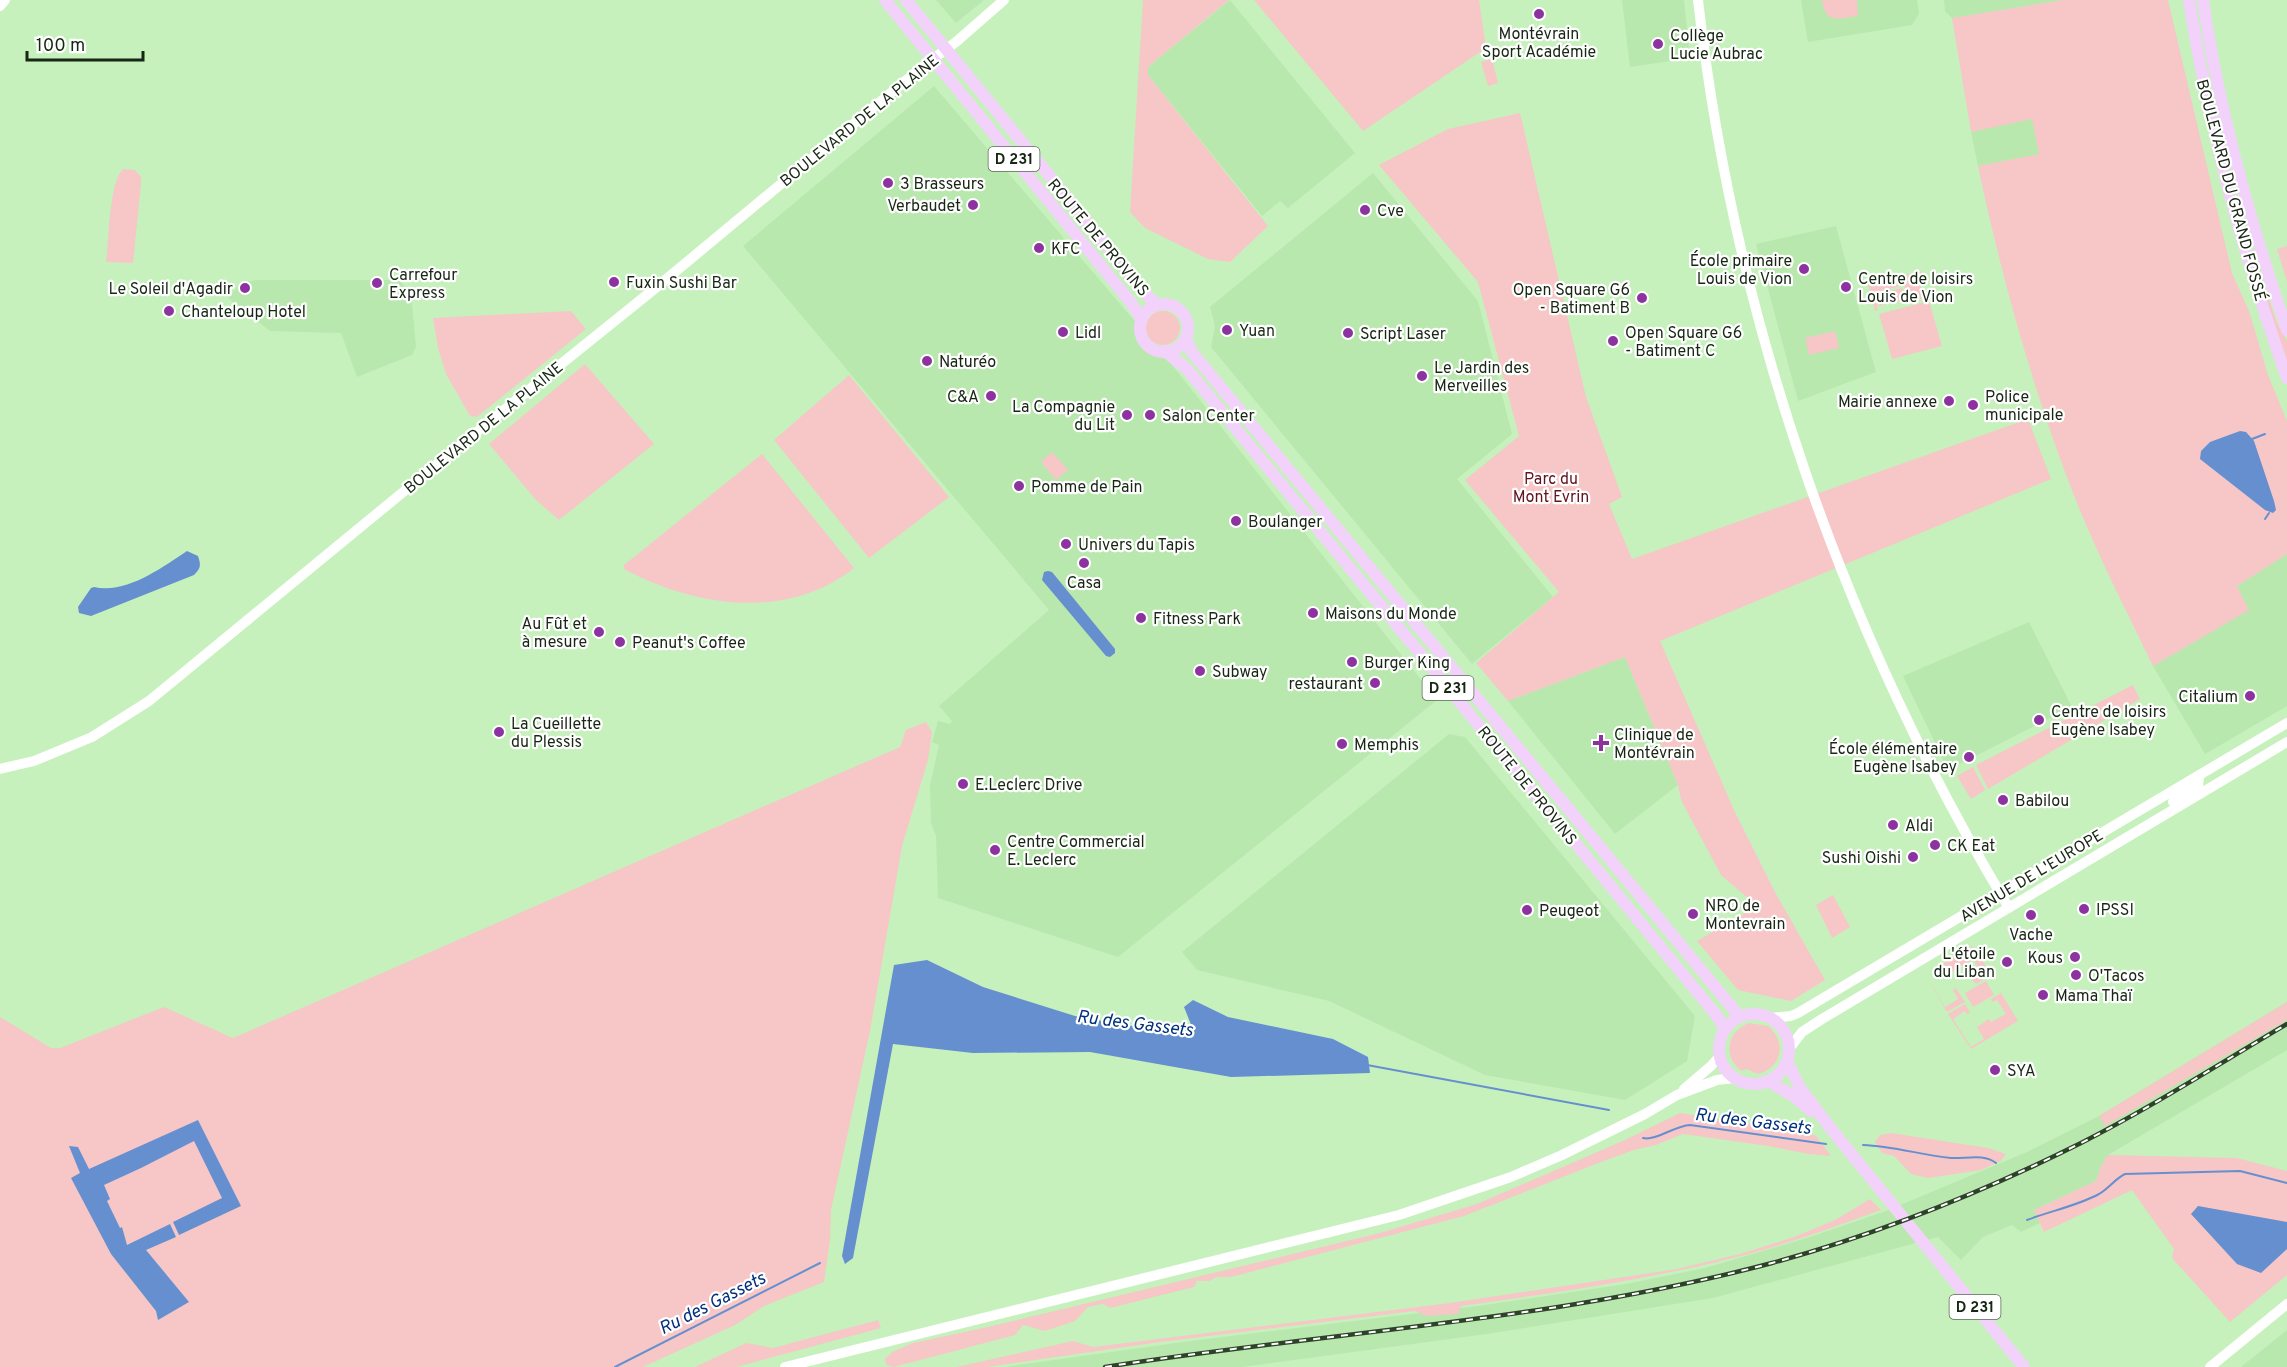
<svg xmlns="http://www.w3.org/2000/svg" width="2287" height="1367" viewBox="0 0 2287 1367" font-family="Overpass,sans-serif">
<rect width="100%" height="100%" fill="#c6f1bc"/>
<path fill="#b8e8ad" d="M936 0H984L956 23Z
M1230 0 1355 153 1288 208 1280 201 1262 216 1148 75V67Z
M1622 0H1684L1690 58 1630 67Z
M1801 0H1917L1919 14 1912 25 1808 42Z
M1944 0H2063L1952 18 1945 11Z
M934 86 1173 366 1437 700 1118 957 938 898 936 836 931 823 930 785 939 745 932 742 938 721 950 724 952 721 939 706 1049 610 743 246Z
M2032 118 2040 154 1978 166 1971 132Z
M1373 173 1478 301 1512 434 1457 479 1553 597 1472 664 1211 347 1215 326 1210 307Z
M1836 226 1876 372 1798 401 1756 244Z
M256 280H399L411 293 416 347 412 355 357 377 341 333 270 331 228 298 241 283Z
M2287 554V706L2205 754 2153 666 2248 610 2237 586Z
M2029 622 2072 707 1948 770 1903 676Z
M1625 657 1678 785 1615 834 1508 701Z
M1449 734 1465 737 1695 1016 1687 1061 1625 1100 1485 1075 1329 1001 1197 970 1182 952Z
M2287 1002V1050L2108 1155 2101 1166 2096 1181 2034 1210 2040 1223 2021 1232 2012 1225 1983 1237 1961 1260 1938 1237 1713 1298 1487 1334 1242 1367H1004L1190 1341 1485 1305 1626 1284 1705 1268 1807 1238 1886 1211 2027 1152 2099 1116Z
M2287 1330V1367H2241Z"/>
<path fill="#f6c7c6" d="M1143 0H1229L1148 67V75L1268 226 1230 262 1208 259 1145 228 1130 212Z
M1254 0H1479L1486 48 1363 131Z
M1822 0H1857L1858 16C1839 18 1825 25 1822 0Z
M2063 0H2168L2232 273 2249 311 2268 375 2287 421V554L2237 586 2249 610 2153 666C2122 602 2089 538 2065 472 2028 372 2000 270 1978 166L2039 154 2032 119 1971 132 1952 18Z
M1492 59 1498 83 1488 86 1481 62Z
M1520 113 1586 397 1622 497 1609 504 1632 559 2028 419 2051 479 1660 641 1734 810 1776 894 1825 980 1791 1001 1738 990 1697 941 1757 906 1721 875 1681 800 1678 785 1625 657 1508 701 1476 663 1559 592 1465 480 1519 436 1478 282 1379 165 1448 129Z
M123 169 135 170 141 177V184L133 263 106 262C109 241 109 182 123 169Z
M2287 246V282L2277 249Z
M2259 269 2277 323 2287 341V362L2255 270Z
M1921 271 1924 284 1920 286 1921 289 1925 288 1927 297 1908 302 1904 285 1874 293 1878 310 1875 311 1868 284Z
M1902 288 1905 300 1879 306 1876 294Z
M1929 301 1942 346 1892 359 1879 314Z
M1146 328a17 17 0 1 1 34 0a17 17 0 1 1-34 0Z
M571 311 586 329 477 417 470 416 446 374 438 348 433 318Z
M1835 331 1839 348 1809 355 1805 338Z
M585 364 654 444 559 520 536 500 489 444Z
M849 375 949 497 869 558 774 440Z
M1052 452 1068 470 1056 480 1041 462Z
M762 454 854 568C788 621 694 607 624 569V565Z
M2133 685 2140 699 1988 789 1976 765Z
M926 722 932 732 928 760 902 846 870 1031 831 1210 830 1240 824 1282 764 1306 735 1325 643 1367H0V1017L51 1048H60L164 1007 233 1038 900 747 906 730Z
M1973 767 1985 790 1971 799 1957 776Z
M1833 895 1850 927 1832 938 1816 905Z
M1973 946 1991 975 1976 984 1972 979 1982 973 1973 959 1943 977 1937 967Z
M1926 975 1945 1007 1958 999 1953 990 1956 988 1965 1002 1947 1012Z
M1986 981 1994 995 1973 1007 1965 993Z
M2001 993 2018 1021 1971 1049 1948 1014 1965 1004 1970 1012 1967 1014 1965 1011 1953 1019 1971 1047 1984 1039 1977 1027 1989 1019 1991 1022 2006 1014 1997 1000 1992 1002 1991 999Z
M2287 1002V1020L2105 1126 2099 1116Z
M1749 1023 1768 1026C1787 1042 1782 1068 1758 1074L1746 1069 1742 1071C1722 1057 1727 1031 1749 1023Z
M1680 1113 1806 1132 1816 1136 1831 1156 1809 1154 1768 1146 1683 1134 1656 1145 1634 1150 1601 1162 1464 1216 1254 1271 1231 1277H1217L1209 1281H1197L1194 1287 1110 1308 1103 1304 1088 1307 1075 1321 1045 1331 1023 1325 1015 1335 894 1367 886 1365 885 1359 892 1352 913 1343 988 1327 1380 1233 1477 1204 1625 1140Z
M1891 1133 1988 1148 2006 1154 2001 1161 1981 1170 1928 1178 1911 1174 1894 1156 1882 1153 1875 1142 1880 1135Z
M2108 1155 2237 1158 2287 1171V1275L2230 1322 2172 1258 2174 1249 2132 1190 2044 1232 2034 1210 2096 1181 2101 1166Z
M1870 1199 1881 1210C1833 1227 1786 1245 1737 1257 1646 1280 1554 1293 1461 1306L1458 1314 1427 1316 1414 1311 1160 1342 987 1367H957L1073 1341 1093 1347 1450 1303 1677 1269 1740 1254 1794 1237 1835 1220Z
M878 1320 881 1328 736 1367H695L746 1343 773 1348Z"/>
<path fill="#668fd0" d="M2240 431 2246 432 2254 441 2274 501 2276 510 2273 513 2265 510 2200 459 2201 451 2210 442Z
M187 551 198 556C201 565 201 568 194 575L91 616 79 613 78 607 91 588 94 587C127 594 161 568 187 551Z
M1048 571 1052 572 1115 649V653L1110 657 1106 656 1042 580 1044 572Z
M927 960 983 987 1075 1016 1138 1027 1184 1030 1192 1027 1184 1007 1193 1000 1228 1017 1333 1039 1368 1057 1370 1073 1231 1077 1090 1052 973 1053 893 1044 853 1258 845 1264 842 1256 894 965Z
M198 1120 241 1206 179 1235 173 1222 222 1198 194 1141 141 1168 104 1185 110 1199 107 1201 120 1228 122 1227 127 1245 170 1224 176 1237 146 1250 189 1302 158 1320 156 1311 111 1254 71 1178 80 1173 69 1146 78 1147 89 1169Z
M2198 1206 2287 1222V1249L2261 1273 2237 1264 2191 1214Z"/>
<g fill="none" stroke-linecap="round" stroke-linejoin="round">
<path stroke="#668fd0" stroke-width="2" d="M2252 439 2265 434
M2265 519 2269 513
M1367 1065 1609 1110
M1643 1138C1656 1141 1674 1126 1690 1125L1826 1144
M1863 1145C1893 1146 1921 1155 1951 1158 1965 1159 1984 1153 1996 1163
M2027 1220C2050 1211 2077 1206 2099 1194 2109 1188 2115 1179 2125 1174L2240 1171 2287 1183
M615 1367 820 1263"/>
<path stroke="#fff" stroke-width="10" d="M1698 0C1734 319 1843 633 2009 908
M0 6 5 0
M0 769 34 761 92 737 149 701 453 451 658 286 922 67 956 42 1004 0
M2173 802 2198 786 2199 778
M1771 1018 1791 1016 1798 1013 2287 723
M1789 1049 1802 1032 1822 1019 2287 742
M1684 1089 1711 1066 1720 1056
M785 1367 1399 1215 1511 1177 1562 1155 1645 1114 1677 1095 1717 1080 1734 1078
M2210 1367 2287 1304"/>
<path stroke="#f2d2fa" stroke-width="12" d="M885 0 1129 300 1142 319
M906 0 1145 293 1157 305
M2189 0C2209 128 2243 256 2287 378
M2203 0C2219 113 2250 222 2287 330
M1140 328a24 24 0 1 1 48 0a24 24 0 1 1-48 0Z
M1186 338 1191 351 1740 1017
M1165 351 1187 369 1717 1016 1725 1029
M1719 1049a35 35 0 1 1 70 0a35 35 0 1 1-70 0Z
M1787 1061 1800 1088 1832 1130 2024 1367
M1768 1081 1792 1095 1811 1111"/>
<g stroke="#2e422a" stroke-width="4.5">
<path id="rail" d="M1105 1367C1327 1332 1554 1321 1772 1263 1878 1234 1983 1192 2081 1143 2152 1107 2219 1064 2287 1024"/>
</g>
<use href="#rail" stroke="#fff" stroke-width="2" stroke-dasharray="7" stroke-linecap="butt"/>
</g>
<g fill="#8c33a0" stroke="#fff" stroke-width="2">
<circle cx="1539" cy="14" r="6"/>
<circle cx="1658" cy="44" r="6"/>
<circle cx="888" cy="183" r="6"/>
<circle cx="973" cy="205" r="6"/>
<circle cx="1365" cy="210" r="6"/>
<circle cx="1039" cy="248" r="6"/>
<circle cx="1804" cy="269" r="6"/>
<circle cx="614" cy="282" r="6"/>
<circle cx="377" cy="283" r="6"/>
<circle cx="1846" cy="287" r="6"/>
<circle cx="245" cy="288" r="6"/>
<circle cx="1642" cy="298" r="6"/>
<circle cx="169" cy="311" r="6"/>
<circle cx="1227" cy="330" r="6"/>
<circle cx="1063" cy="332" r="6"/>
<circle cx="1348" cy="333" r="6"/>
<circle cx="1613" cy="341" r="6"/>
<circle cx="927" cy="361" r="6"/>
<circle cx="1422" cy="376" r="6"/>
<circle cx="991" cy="396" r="6"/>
<circle cx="1949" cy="401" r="6"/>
<circle cx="1973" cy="405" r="6"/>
<circle cx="1127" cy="415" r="6"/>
<circle cx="1150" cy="415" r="6"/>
<circle cx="1019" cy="486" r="6"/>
<circle cx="1236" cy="521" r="6"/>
<circle cx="1066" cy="544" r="6"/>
<circle cx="1084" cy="563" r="6"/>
<circle cx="1313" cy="613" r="6"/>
<circle cx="1141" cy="618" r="6"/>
<circle cx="599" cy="632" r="6"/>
<circle cx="620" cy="642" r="6"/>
<circle cx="1352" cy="662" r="6"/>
<circle cx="1200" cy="671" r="6"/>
<circle cx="1375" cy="683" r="6"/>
<circle cx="2250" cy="696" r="6"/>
<circle cx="2039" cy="720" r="6"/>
<circle cx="499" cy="732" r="6"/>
<path d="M1598 734h6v6h6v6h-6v6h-6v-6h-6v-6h6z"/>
<circle cx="1342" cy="744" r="6"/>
<circle cx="1969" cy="757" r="6"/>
<circle cx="963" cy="784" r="6"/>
<circle cx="2003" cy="800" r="6"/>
<circle cx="1893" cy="825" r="6"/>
<circle cx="1935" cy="845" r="6"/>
<circle cx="995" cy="850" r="6"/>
<circle cx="1913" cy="857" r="6"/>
<circle cx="2084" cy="909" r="6"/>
<circle cx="1527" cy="910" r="6"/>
<circle cx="1693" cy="914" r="6"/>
<circle cx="2031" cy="915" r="6"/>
<circle cx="2075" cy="957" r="6"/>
<circle cx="2007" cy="962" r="6"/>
<circle cx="2076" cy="975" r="6"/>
<circle cx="2043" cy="995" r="6"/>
<circle cx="1995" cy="1070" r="6"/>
</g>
<g text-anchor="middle" stroke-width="4.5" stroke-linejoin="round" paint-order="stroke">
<g fill="#fff" stroke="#5d685a" stroke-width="1.5">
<rect x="988.5" y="147" width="51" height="24" rx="4.5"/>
<rect x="1422.5" y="676" width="51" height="24" rx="4.5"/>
<rect x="1949.5" y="1295" width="51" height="24" rx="4.5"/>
</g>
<g font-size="15" font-weight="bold" fill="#172713">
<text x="1014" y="164">D 231</text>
<text x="1448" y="693">D 231</text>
<text x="1975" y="1312">D 231</text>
</g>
<g font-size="16" fill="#172713" stroke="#fff" text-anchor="start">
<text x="1539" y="39" text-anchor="middle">Montévrain<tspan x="1539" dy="18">Sport Académie</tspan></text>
<text x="1670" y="41">Collège<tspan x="1670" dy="18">Lucie Aubrac</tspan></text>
<text x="900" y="189">3 Brasseurs</text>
<text x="961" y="211" text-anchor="end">Verbaudet</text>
<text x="1377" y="216">Cve</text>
<text x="1051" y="254">KFC</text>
<text x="1792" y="266" text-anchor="end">École primaire<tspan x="1792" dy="18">Louis de Vion</tspan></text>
<text x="389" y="280">Carrefour<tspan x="389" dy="18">Express</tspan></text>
<text x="1858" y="284">Centre de loisirs<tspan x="1858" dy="18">Louis de Vion</tspan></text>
<text x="626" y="288">Fuxin Sushi Bar</text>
<text x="233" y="294" text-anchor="end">Le Soleil d'Agadir</text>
<text x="1630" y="295" text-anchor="end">Open Square G6<tspan x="1630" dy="18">- Batiment B</tspan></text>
<text x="181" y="317">Chanteloup Hotel</text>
<text x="1239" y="336">Yuan</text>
<text x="1075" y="338">Lidl</text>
<text x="1625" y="338">Open Square G6<tspan x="1625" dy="18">- Batiment C</tspan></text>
<text x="1360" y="339">Script Laser</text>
<text x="939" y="367">Naturéo</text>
<text x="1434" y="373">Le Jardin des<tspan x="1434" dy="18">Merveilles</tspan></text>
<text x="979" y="402" text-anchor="end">C&amp;A</text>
<text x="1985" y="402">Police<tspan x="1985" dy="18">municipale</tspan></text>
<text x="1937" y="407" text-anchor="end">Mairie annexe</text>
<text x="1115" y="412" text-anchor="end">La Compagnie<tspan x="1115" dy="18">du Lit</tspan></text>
<text x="1162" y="421">Salon Center</text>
<text x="1031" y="492">Pomme de Pain</text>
<text x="1248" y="527">Boulanger</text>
<text x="1078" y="550">Univers du Tapis</text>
<text x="1084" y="588" text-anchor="middle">Casa</text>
<text x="1325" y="619">Maisons du Monde</text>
<text x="1153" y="624">Fitness Park</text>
<text x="587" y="629" text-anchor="end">Au Fût et<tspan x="587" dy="18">à mesure</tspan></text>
<text x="632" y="648">Peanut's Coffee</text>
<text x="1364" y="668">Burger King</text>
<text x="1212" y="677">Subway</text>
<text x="1363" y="689" text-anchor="end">restaurant</text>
<text x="2238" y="702" text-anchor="end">Citalium</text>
<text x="2051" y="717">Centre de loisirs<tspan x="2051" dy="18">Eugène Isabey</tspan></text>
<text x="511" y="729">La Cueillette<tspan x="511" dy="18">du Plessis</tspan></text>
<text x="1614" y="740">Clinique de<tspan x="1614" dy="18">Montévrain</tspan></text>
<text x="1354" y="750">Memphis</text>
<text x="1957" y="754" text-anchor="end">École élémentaire<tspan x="1957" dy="18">Eugène Isabey</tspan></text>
<text x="975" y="790">E.Leclerc Drive</text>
<text x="2015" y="806">Babilou</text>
<text x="1905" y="831">Aldi</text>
<text x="1007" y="847">Centre Commercial<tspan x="1007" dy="18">E. Leclerc</tspan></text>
<text x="1947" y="851">CK Eat</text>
<text x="1901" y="863" text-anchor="end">Sushi Oishi</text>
<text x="1705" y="911">NRO de<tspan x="1705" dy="18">Montevrain</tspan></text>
<text x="2096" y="915">IPSSI</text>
<text x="1539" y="916">Peugeot</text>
<text x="2031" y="940" text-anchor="middle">Vache</text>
<text x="1995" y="959" text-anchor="end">L'étoile<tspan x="1995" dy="18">du Liban</tspan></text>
<text x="2063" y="963" text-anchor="end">Kous</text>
<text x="2088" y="981">O'Tacos</text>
<text x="2055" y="1001">Mama Thaï</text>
<text x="2007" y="1076">SYA</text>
</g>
<g font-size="16" fill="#172713" stroke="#fff">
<text transform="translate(859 120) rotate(-39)" y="6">BOULEVARD DE LA PLAINE</text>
<text transform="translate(2232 190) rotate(75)" y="6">BOULEVARD DU GRAND FOSSÉ</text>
<text transform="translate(1099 237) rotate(50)" y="6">ROUTE DE PROVINS</text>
<text transform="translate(483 427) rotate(-39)" y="6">BOULEVARD DE LA PLAINE</text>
<text transform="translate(1528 785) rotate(51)" y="6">ROUTE DE PROVINS</text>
<text transform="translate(2031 875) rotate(-31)" y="6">AVENUE DE L'EUROPE</text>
</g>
<g font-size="16" fill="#62131d" stroke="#fff">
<text x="1551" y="484">Parc du<tspan x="1551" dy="18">Mont Evrin</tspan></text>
</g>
<g font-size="18" font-style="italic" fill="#00317d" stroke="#fff">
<text transform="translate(1135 1023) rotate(7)" y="6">Ru des Gassets</text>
<text transform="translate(1753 1121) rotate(7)" y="6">Ru des Gassets</text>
<text transform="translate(712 1303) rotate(-27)" y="6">Ru des Gassets</text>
</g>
</g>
<path d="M27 51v9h116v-9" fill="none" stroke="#172713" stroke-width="3"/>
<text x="36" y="51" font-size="18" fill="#172713" stroke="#ffffff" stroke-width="4.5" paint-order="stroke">100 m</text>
</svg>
